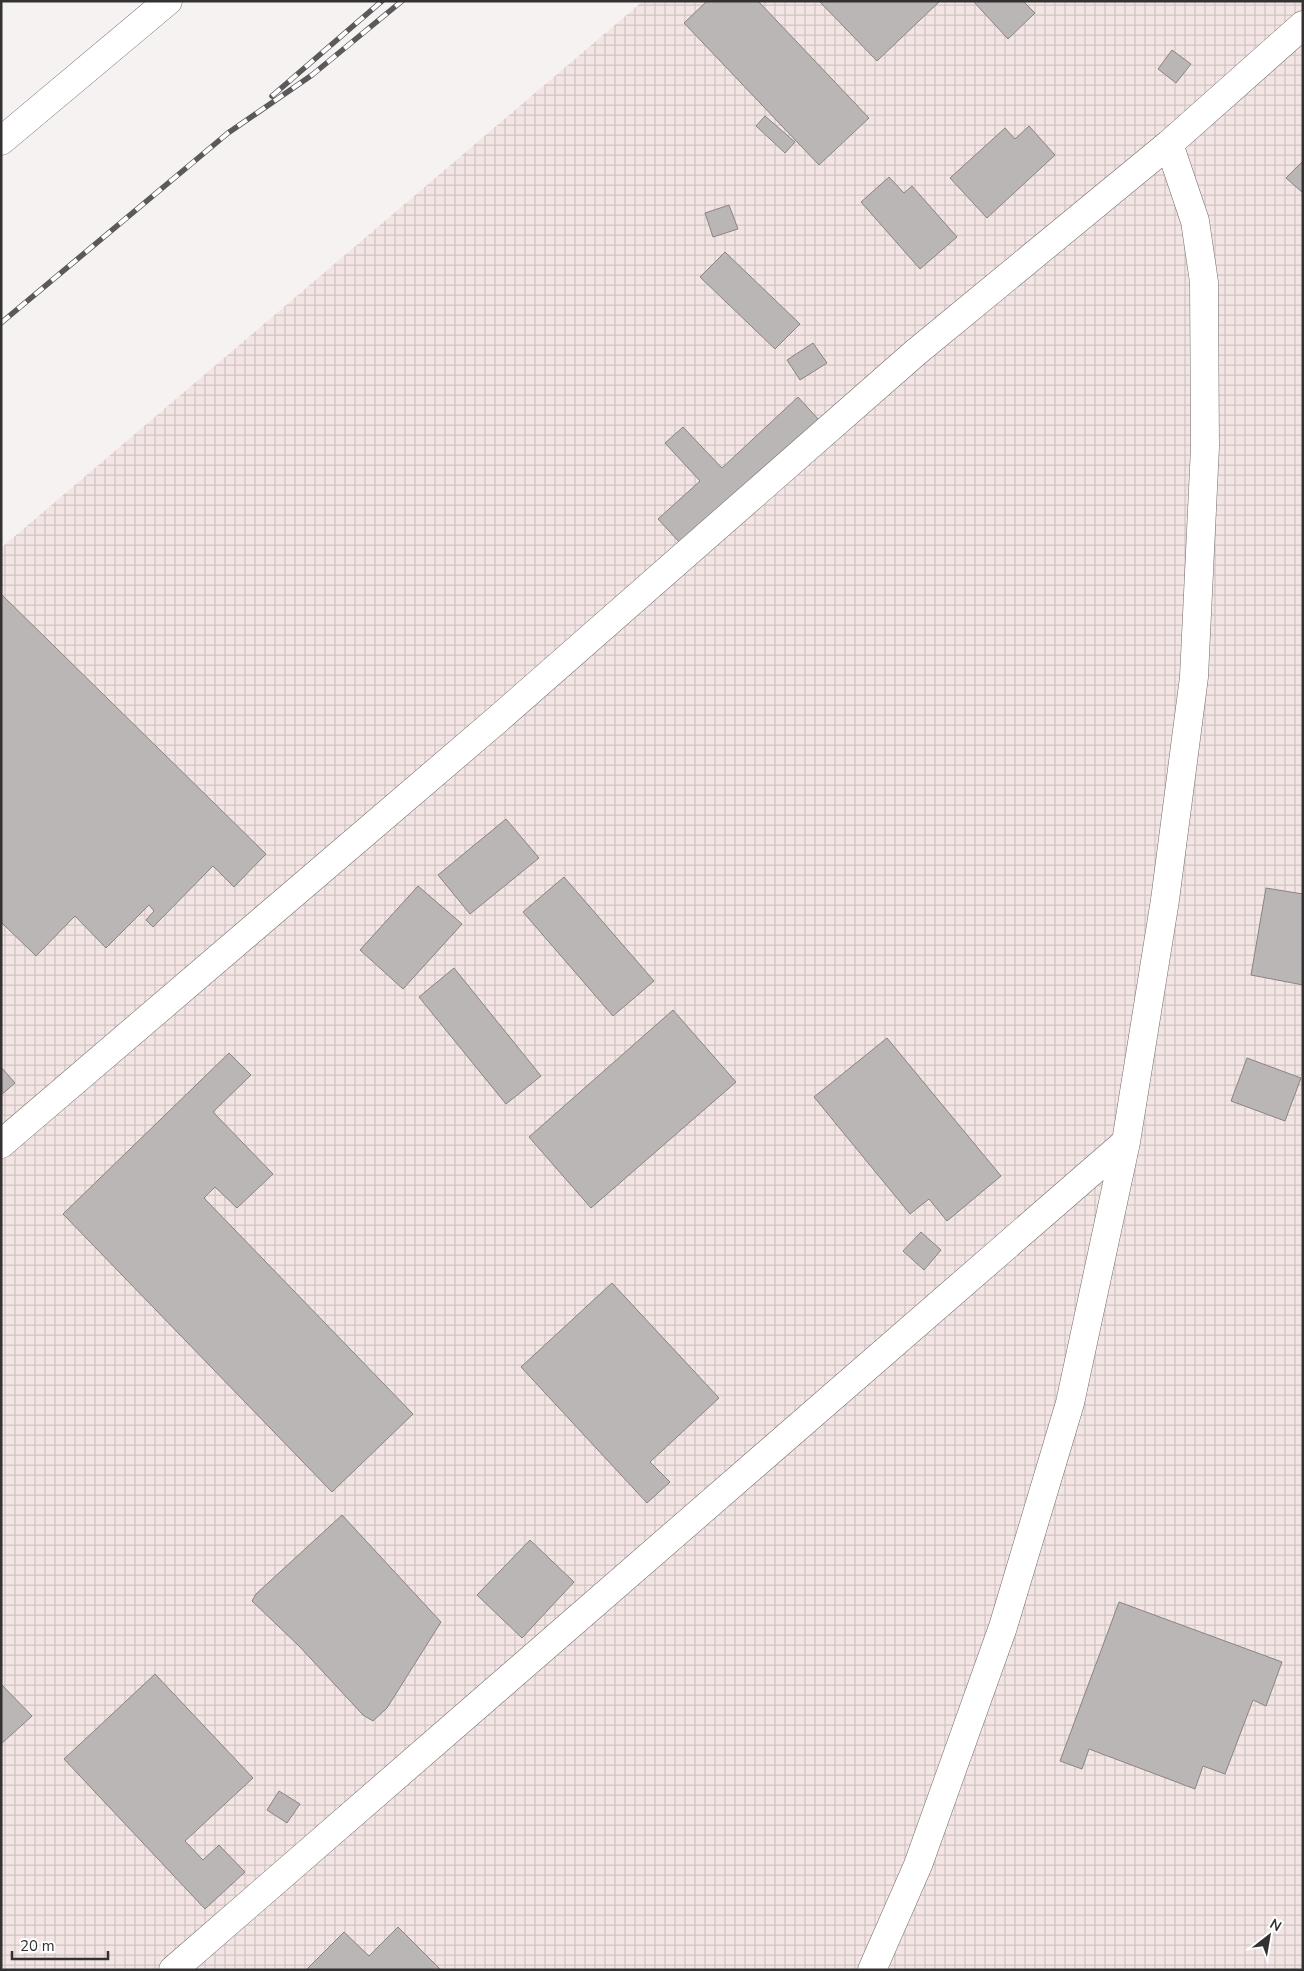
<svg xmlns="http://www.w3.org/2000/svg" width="1304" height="1971" viewBox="0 0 1304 1971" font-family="'Nunito Sans',sans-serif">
<defs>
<pattern id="industrial-grid" width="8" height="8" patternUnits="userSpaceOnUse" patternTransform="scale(1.25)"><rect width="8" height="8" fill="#f3e5e3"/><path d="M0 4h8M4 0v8" fill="none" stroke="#d1c5c3"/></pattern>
</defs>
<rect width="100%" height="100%" fill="#f7f2f2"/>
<path fill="url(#industrial-grid)" d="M643 1H1303V1970H1V548Z"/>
<path fill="#bab6b5" stroke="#898584" d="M707 1H758L869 118 819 165 684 23Z
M819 1H940L877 61Z
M973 1H1023L1035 13 1008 39Z
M1172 50 1191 64 1176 83 1158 69Z
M765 116 795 142 785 153 756 126Z
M1029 126 1055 155 987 218 950 178 1005 128 1015 139Z
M1303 161V193L1286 178Z
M889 177 904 193 912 186 957 237 920 269 861 202Z
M729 205 738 229 713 237 705 213Z
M725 252 800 324 775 349 700 277Z
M813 343 827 363 800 380 787 360Z
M798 397 819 420 693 557 658 519 700 481 665 443 683 427 722 468Z
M1 594 266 854 234 887 213 866 153 927 146 920 154 911 149 905 106 948 75 916 36 956 1 922Z
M506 819 539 858 470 914 438 875Z
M564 877 654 981 613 1016 523 912Z
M418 886 462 924 403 989 360 950Z
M1266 888 1303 894V985L1251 975Z
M454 968 541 1076 506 1104 419 997Z
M673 1010 736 1082 591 1208 529 1137Z
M887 1038 1001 1176 947 1221 929 1199 910 1214 814 1097Z
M229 1053 251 1075 213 1112 273 1174 237 1208 215 1187 204 1198 413 1414 332 1492 63 1214Z
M1247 1058 1301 1078 1285 1121 1231 1101Z
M1 1067 15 1083 1 1095Z
M921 1232 941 1250 924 1270 903 1251Z
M612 1283 719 1398 650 1462 670 1482 647 1503 521 1367Z
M342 1515 441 1622 387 1708 373 1721 363 1715 299 1646 252 1601 256 1594Z
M530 1540 574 1582 522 1638 477 1595Z
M1119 1602 1282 1662 1266 1706 1253 1700 1225 1774 1203 1766 1195 1789 1089 1749 1082 1769 1060 1761Z
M155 1674 253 1778 185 1841 203 1860 219 1845 245 1872 205 1909 64 1759Z
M1 1684 32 1716 1 1744Z
M279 1791 300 1804 287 1823 267 1810Z
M398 1927 441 1970H306L344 1932 369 1956Z"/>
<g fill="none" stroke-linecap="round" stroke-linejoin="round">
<g stroke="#706c6b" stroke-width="29">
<path id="minor" d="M1 141 168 1
M1 1144 498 719 915 353 1169 144 1303 25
M173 1970 1126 1142
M872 1970 918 1865 1003 1627 1070 1403 1126 1142 1165 900 1194 677 1205 447 1204 282 1195 221 1169 144"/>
</g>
<use href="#minor" stroke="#fff" stroke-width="28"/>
<g stroke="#5b5959" stroke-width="5.5">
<path id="rail" d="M272 96 382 1
M1 323 228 133 312 75 402 1"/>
</g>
<use href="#rail" stroke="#fff" stroke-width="4" stroke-dasharray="11" stroke-linecap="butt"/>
</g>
<rect width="1304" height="1971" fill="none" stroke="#333131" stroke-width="5"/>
<g transform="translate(1269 1936) rotate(31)" stroke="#ffffff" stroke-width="4" paint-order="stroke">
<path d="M0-4L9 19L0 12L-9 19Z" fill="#333131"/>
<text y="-8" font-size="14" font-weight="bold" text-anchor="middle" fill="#333131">N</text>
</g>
<path d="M12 1951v8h96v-8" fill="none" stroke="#333131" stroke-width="2.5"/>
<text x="20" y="1951" font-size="15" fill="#333131" stroke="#ffffff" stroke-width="4" paint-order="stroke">20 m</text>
</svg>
